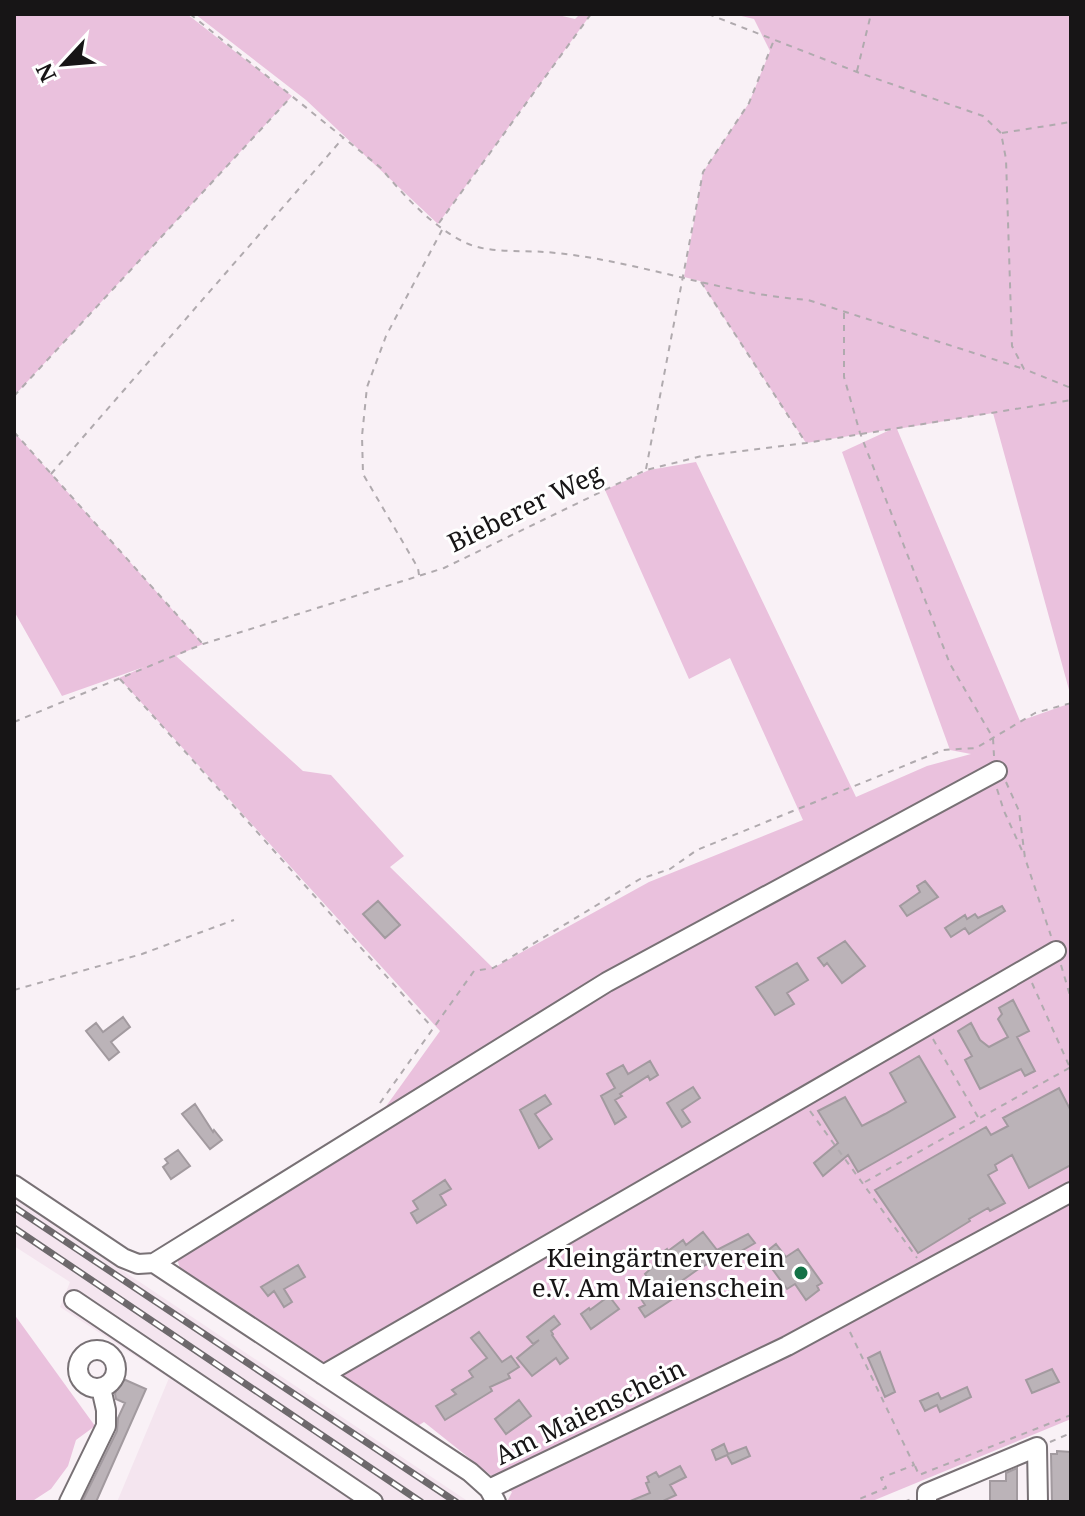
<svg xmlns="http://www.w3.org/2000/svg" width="1085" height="1516" viewBox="0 0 1085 1516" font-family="'Noto Serif',serif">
<rect width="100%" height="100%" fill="#f9f1f6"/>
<path fill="#f4e5ef" d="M14 1198 469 1502H117L169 1378 60 1307 70 1282 14 1246Z"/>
<path fill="#eac1dd" d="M14 14H187L292 96 14 396Z
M195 14H554L575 19 580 14H591L438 224 306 100Z
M733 14H1071V697L993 413 897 429 1020 721 1071 703V1419L870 1502H507L512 1492 424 1422 413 1429 181 1272 175 1252 359 1144 440 1031 119 678 144 667 62 696 14 611V432L203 644 176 656 303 771 331 775 404 856 390 867 493 968 649 882 803 820 730 658 689 679 605 490 649 470 696 462 856 797 927 766 971 754 950 750 842 452 892 429 806 443 700 281 684 277 703 172 749 103 770 51 754 19Z
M14 1314 95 1426 76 1440 68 1466 51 1489 31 1502H14Z"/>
<path fill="#bbb3b8" stroke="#a29a9f" stroke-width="2" d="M925 881 938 897 907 916 900 906 920 892 917 886Z
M378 901 400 925 385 938 363 914Z
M1002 906 1005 911 969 934 965 928 951 937 945 928 965 915 967 919 975 914 978 918Z
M845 941 865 966 842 983 827 963 824 966 818 958Z
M797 963 808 980 787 993 794 1004 775 1015 756 987Z
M1013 1000 1029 1031 1017 1037 1035 1071 1025 1076 1021 1069 980 1089 965 1060 972 1056 958 1031 971 1023 980 1040 989 1047 1008 1037 998 1019 1002 1014 999 1008Z
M123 1017 130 1027 111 1042 119 1052 109 1060 86 1031 96 1023 103 1032Z
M919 1056 955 1117 858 1172 848 1155 823 1176 814 1163 838 1143 818 1111 845 1097 862 1126 885 1114 906 1102 890 1073Z
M650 1061 658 1075 650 1080 648 1076 620 1094 622 1096 615 1100 626 1117 615 1124 601 1096 615 1088 607 1074 623 1065 628 1074Z
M693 1087 700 1098 682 1110 690 1122 682 1127 667 1103Z
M1059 1088 1071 1111V1165L1029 1188 1012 1155 995 1165 997 1170 988 1175 1005 1203 990 1211 988 1208 969 1219 970 1221 918 1253 875 1190 986 1127 991 1135 1008 1126 1003 1118Z
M545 1095 551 1104 535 1114 552 1139 539 1148 520 1110Z
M195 1104 213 1132 214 1130 222 1140 210 1149 182 1114Z
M178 1150 190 1166 171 1179 163 1167 168 1163 165 1159Z
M445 1180 451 1189 440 1195 446 1205 417 1223 411 1213 418 1209 413 1201Z
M703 1232 717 1250 748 1234 755 1243 722 1262 718 1263 716 1259 697 1270 676 1285 679 1289 668 1297 671 1300 645 1317 639 1308 645 1305 636 1291 650 1281 645 1274 658 1262 655 1258 667 1249 668 1251 683 1240 686 1245Z
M776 1244 786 1257 798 1249 822 1283 817 1286 819 1290 806 1300 795 1284 787 1289 762 1255Z
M298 1265 305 1277 284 1289 292 1302 284 1307 274 1291 268 1296 261 1287Z
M609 1296 619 1309 591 1329 581 1314 589 1308 590 1310Z
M554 1316 560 1324 551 1331 553 1334 552 1335 568 1358 560 1364 556 1358 532 1376 517 1358 539 1340 533 1344 527 1337Z
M479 1332 502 1362 511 1356 519 1367 508 1374 510 1378 490 1387 492 1391 445 1420 436 1406 456 1394 452 1390 473 1377 469 1371 487 1358 471 1338Z
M880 1352 895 1392 885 1397 868 1358Z
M1052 1369 1059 1382 1032 1393 1026 1380Z
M121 1378 146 1389 96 1502H82L117 1431 118 1418 125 1403 116 1399 115 1394Z
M967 1387 971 1397 940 1412 937 1405 925 1411 920 1401 938 1393 941 1399Z
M519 1400 531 1416 506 1434 495 1419Z
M724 1444 728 1454 746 1447 750 1456 732 1464 727 1455 716 1460 712 1450Z
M1057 1451 1071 1452V1502H1052L1051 1454H1057Z
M680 1466 686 1477 670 1485 676 1495 661 1502H628L650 1493 646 1483 649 1482 647 1477 656 1472 659 1477Z
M1017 1468V1501H990V1481H1006V1473Z"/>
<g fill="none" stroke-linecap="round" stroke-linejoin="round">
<g stroke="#787175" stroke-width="22">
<path id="minor" d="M14 1185 123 1258 138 1264 154 1263 470 1472 489 1489 496 1502
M154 1263 607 982 997 771
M74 1300 373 1502
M78 1369a19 19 0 1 1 38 0a19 19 0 1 1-38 0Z
M323 1375 1056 951
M489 1489 787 1346 1071 1192
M69 1502 106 1426V1410L101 1388
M927 1502V1493L1037 1447 1038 1502"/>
</g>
<path stroke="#b0aaae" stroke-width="2" stroke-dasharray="6 6" stroke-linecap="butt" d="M190 14 381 168C403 195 431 225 462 241 486 254 519 250 545 252 635 259 719 294 808 300L1024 369
M708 14 857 72 983 116 1001 133 1006 159 1012 346 1024 369 1071 388
M857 71 871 14
M1002 133 1071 122
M439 223 591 14
M701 282 806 443
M844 313V377L860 433 950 664 993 738 994 756
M14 396 290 98
M14 432 202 643
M646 469 703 172 749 103 774 40
M51 474 344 137
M419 575 418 568 363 474 362 436 367 387 386 336 442 230
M120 679 431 1026
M14 722 203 644 444 568 646 470 702 456 806 443 1071 400
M1006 782 1019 811 1025 858 1051 936
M997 789 1004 811 1025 857
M1061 965 1071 999
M1032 983 1071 1070
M14 990 142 954 234 920
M933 1039 978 1117
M380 1103 474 971 493 968 640 879 670 869 697 850 943 750 976 748 1035 713 1071 703
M810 1111 917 1258
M865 1182 1071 1067
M850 1332 914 1465 881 1478 886 1488 852 1502
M1050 1442 1071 1433
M915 1466 919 1475 1071 1415
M904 1502 911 1499"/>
<use href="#minor" stroke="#fff" stroke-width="18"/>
<g stroke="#6d696c" stroke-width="7">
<path id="rail" d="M14 1207 456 1502
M14 1228 421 1502"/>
</g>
<use href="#rail" stroke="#fff" stroke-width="4" stroke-dasharray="12" stroke-linecap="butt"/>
</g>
<circle fill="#137247" stroke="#fff" stroke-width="3" cx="801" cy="1273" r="8"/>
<g text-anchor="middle" stroke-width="6" stroke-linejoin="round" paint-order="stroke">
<g font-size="26" fill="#171516" stroke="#fff">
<text transform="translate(525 508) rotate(-26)" y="9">Bieberer Weg</text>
<text transform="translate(590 1412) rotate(-26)" y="9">Am Maienschein</text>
</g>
<g font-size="26" fill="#171516" stroke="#fff" text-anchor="end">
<text x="785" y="1267">Kleingärtnerverein<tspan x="785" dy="30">e.V. Am Maienschein</tspan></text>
</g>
</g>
<rect width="1085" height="1516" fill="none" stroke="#171516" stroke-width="32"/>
<g transform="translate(64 64) rotate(244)" stroke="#ffffff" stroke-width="6" paint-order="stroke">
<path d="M0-6L14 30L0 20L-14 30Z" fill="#171516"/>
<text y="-12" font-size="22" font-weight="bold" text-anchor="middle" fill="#171516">N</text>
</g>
</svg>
